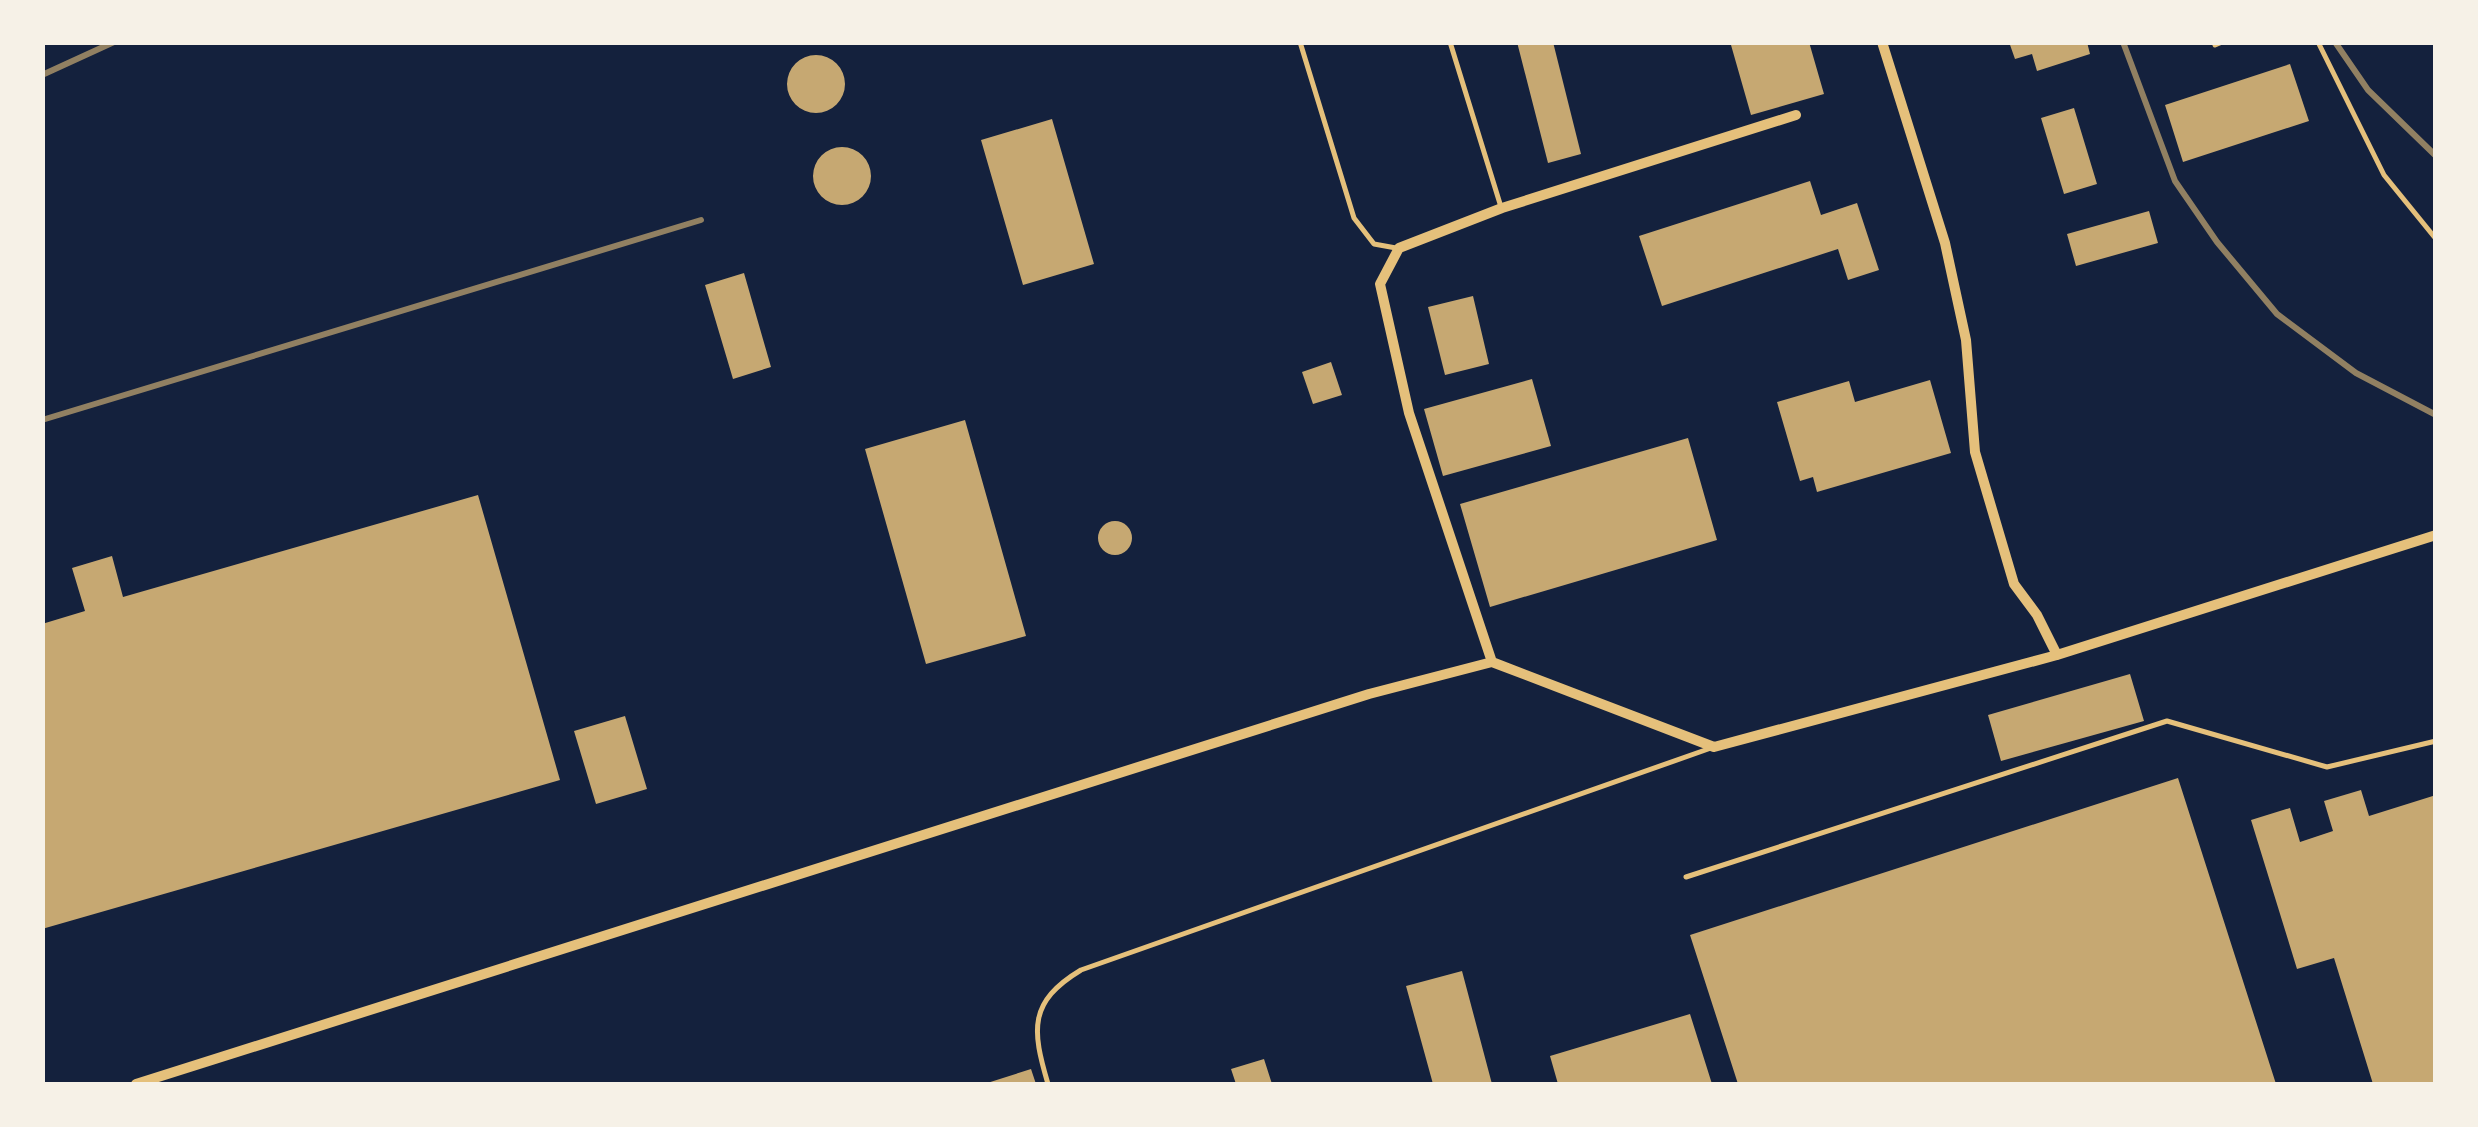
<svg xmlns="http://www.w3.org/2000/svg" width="2478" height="1127" viewBox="0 0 2478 1127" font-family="'Source Serif 4',serif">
<rect width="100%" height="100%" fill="#14213d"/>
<path fill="#c6a872" d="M1517 42H1553L1581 154 1548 163Z
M1740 42H1809L1824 94 1751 115 1731 45Z
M2009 42H2087L2090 54 2037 71 2032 54 2015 59Z
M787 84a29 29 0 1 1 58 0a29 29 0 1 1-58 0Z
M2290 64 2309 121 2183 162 2165 105Z
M2074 108 2097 184 2064 194 2041 118Z
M1052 119 1094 264 1023 285 981 140Z
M813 176a29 29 0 1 1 58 0a29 29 0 1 1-58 0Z
M1810 181 1821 215 1857 203 1879 270 1848 280 1838 249 1662 306 1639 236Z
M2149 211 2158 243 2076 266 2067 234Z
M744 273 771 367 733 379 705 285Z
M1473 296 1489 364 1445 375 1428 307Z
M1331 362 1342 395 1313 404 1302 372Z
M1532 379 1551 446 1443 476 1424 409Z
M1930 380 1951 453 1817 492 1813 477 1800 481 1777 402 1849 381 1855 402Z
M965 420 1026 636 926 664 865 449Z
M1688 438 1717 540 1490 607 1460 504Z
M478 495 560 780 42 929V624L85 611 72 568 112 556 123 597Z
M1098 538a17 17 0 1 1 34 0a17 17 0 1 1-34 0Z
M2130 674 2144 721 2001 761 1988 715Z
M625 716 647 789 596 804 574 731Z
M2178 778 2276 1084H1738L1690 935Z
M2361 790 2369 816 2436 795V1084H2373L2334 958 2297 969 2251 820 2290 808 2300 842 2333 831 2324 801Z
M1462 971 1492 1084H1433L1406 986Z
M1690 1014 1712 1084H1558L1550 1056Z
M1264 1059 1272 1084H1236L1231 1069Z
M1031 1069 1036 1084H984Z"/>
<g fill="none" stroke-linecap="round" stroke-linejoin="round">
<path stroke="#e5c07b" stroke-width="5" d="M1300 42 1354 218 1374 244 1396 248
M1450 42 1501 207
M2318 42 2384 175 2436 239
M2215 45 2222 42
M1686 877 2167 721 2327 767 2436 741
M1048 1084C1032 1030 1028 1002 1081 970L1711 748"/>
<path stroke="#e5c07b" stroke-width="10" d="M1882 42 1945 243 1966 340 1975 452 2014 584 2037 615 2057 655
M1492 662 1409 413 1380 284 1399 248 1502 208 1796 115
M136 1084 1369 694 1492 662 1714 747 2057 655 2436 535"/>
<path stroke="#918062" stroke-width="6" d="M2123 42 2175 181 2217 242 2277 314 2356 373 2436 415
M2335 42 2368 90 2436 156
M42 75 114 42
M42 420 701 220"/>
</g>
<rect width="2478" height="1127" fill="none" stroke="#f6f1e7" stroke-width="90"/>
</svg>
